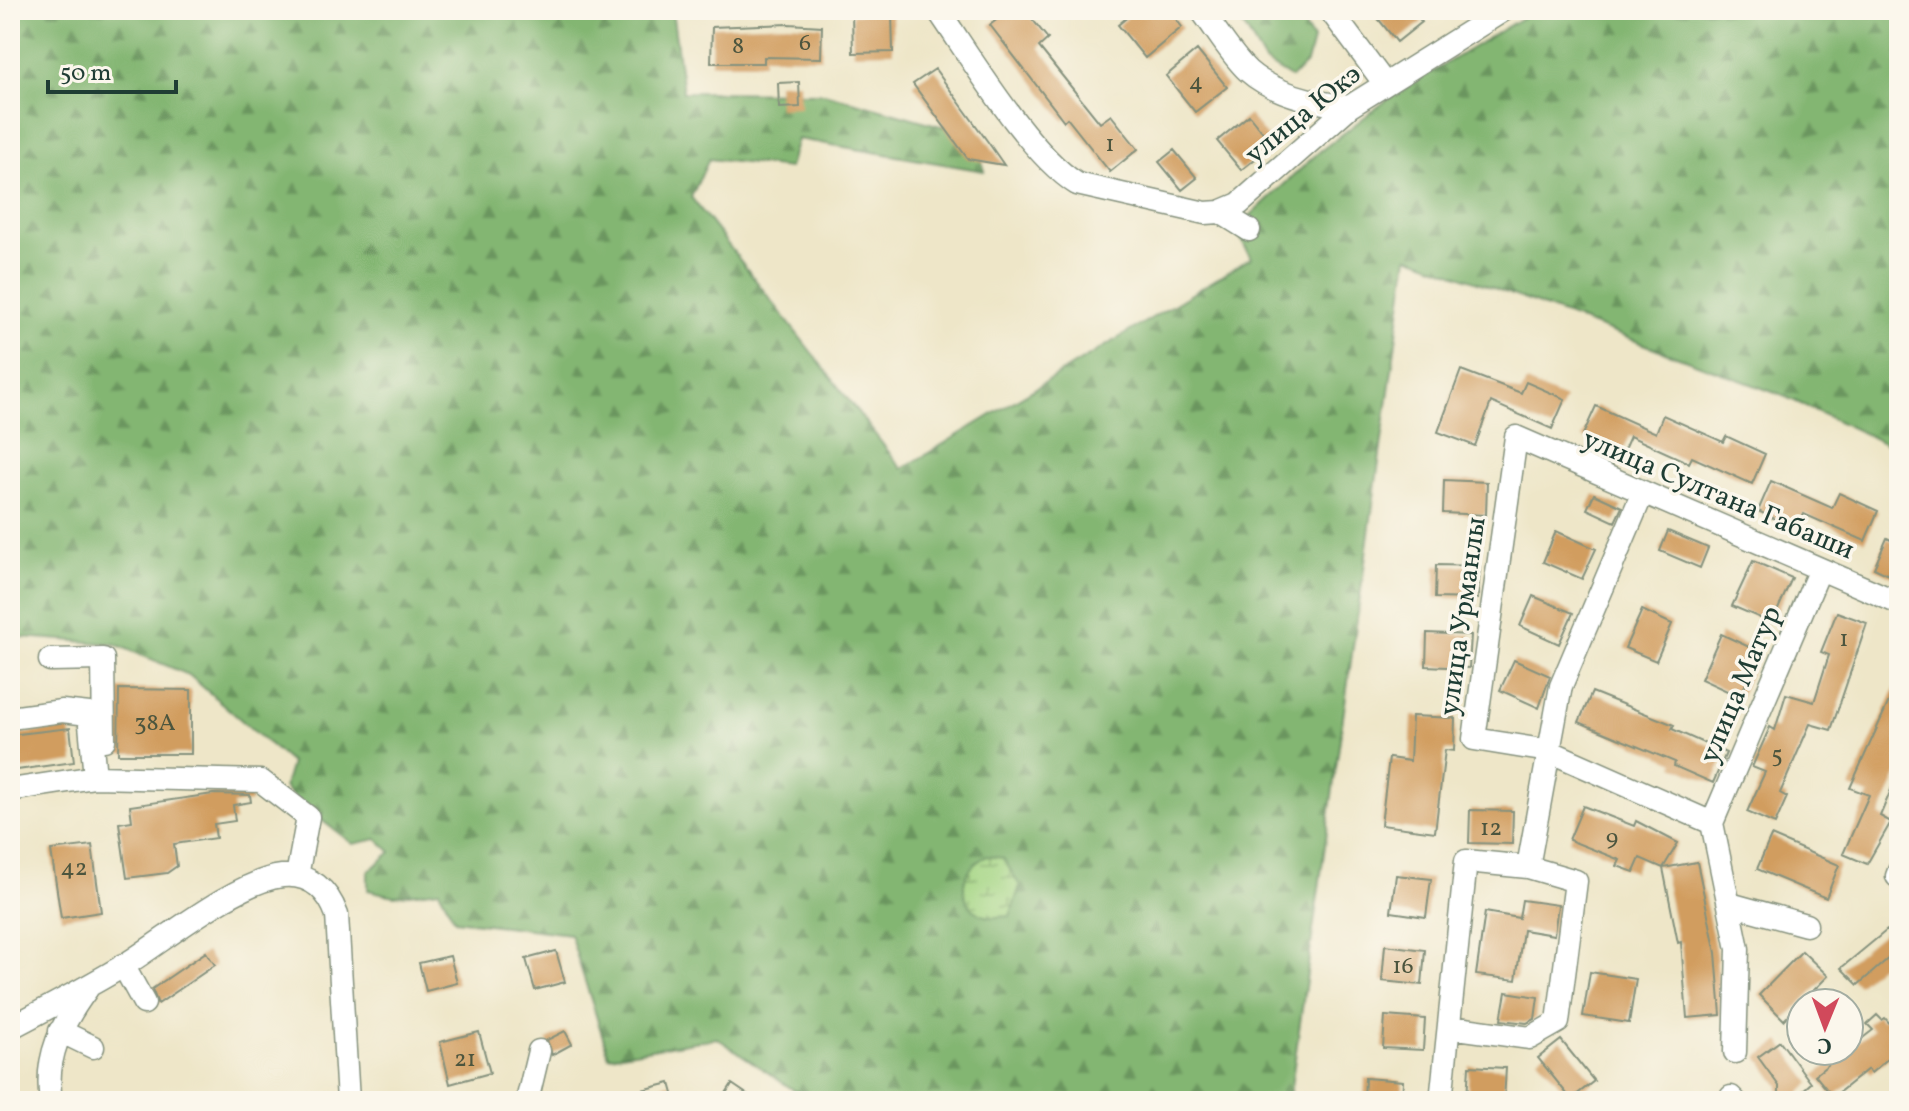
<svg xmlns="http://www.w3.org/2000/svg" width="1909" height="1111" viewBox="0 0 1909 1111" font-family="Vollkorn,serif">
<defs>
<pattern id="forest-firs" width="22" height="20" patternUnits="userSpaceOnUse" patternTransform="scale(2)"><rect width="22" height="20" fill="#83b672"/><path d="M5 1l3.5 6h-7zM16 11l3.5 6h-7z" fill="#6b955e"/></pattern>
<pattern id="wetland-marsh" width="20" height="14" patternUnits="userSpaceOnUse" patternTransform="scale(2)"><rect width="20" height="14" fill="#a4d584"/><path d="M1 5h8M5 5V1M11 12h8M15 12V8" fill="none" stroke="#85ae6d"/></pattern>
</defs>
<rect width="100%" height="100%" fill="#fbf7ec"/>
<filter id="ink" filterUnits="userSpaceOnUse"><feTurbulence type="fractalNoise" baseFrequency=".0125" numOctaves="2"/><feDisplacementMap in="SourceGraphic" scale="16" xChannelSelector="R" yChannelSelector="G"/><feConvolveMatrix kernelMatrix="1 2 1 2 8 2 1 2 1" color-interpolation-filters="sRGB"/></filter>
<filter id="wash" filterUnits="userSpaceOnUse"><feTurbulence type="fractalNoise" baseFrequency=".006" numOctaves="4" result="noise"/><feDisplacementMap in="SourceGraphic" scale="32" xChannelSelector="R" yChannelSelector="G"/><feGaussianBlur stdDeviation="1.8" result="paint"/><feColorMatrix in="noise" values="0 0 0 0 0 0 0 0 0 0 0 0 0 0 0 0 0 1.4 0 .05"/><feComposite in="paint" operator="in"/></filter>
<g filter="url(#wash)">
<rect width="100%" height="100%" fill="#eee6c8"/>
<path fill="url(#forest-firs)" stroke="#517a53" stroke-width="2" d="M10 10H672L683 92 824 93 973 135 984 171 797 139 789 168 709 159 691 197 902 469 1251 258 1236 229 1319 152 1392 96 1535 10H1899V450L1786 397 1408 256 1289 1101H810L717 1038 609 1056 570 934 455 920 439 890 394 896 368 890V872L391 852 377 839 353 844 300 804 284 787 291 763 189 675 115 644 10 636Z
M1230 10H1295L1313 40 1307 63 1291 78 1265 62 1245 28Z"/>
<path fill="url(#wetland-marsh)" stroke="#62895c" stroke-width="2" d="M987 856 1003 858 1020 886 1010 916C1004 916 996 918 990 917 960 913 952 872 987 856Z"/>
<g id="blocks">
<path fill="#d19d5e" d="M1009 10H1025L1048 39 1039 47 1100 123 1111 115 1138 149 1110 172 1067 118 1064 121 990 25Z
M1136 10H1169L1182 27 1145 58 1118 25Z
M1371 10H1412L1422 22 1397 42Z
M892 13 893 52 853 53 852 14Z
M788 24 822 26 821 58 764 57V63H711L712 27Z
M1197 50 1227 87 1195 112 1166 76Z
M935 69 988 142 1004 165 968 159 913 84Z
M799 82 800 107 779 108 778 83Z
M1249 115 1273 145 1241 170 1217 141Z
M1174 150 1197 178 1182 190 1159 162Z
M1461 370 1521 393 1526 382 1565 399 1552 429 1491 402 1475 446 1438 432Z
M1596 406 1656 433 1663 415 1723 442 1726 436 1765 454 1752 484 1692 457 1689 463 1630 436 1622 454 1582 437Z
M1444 480 1487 482 1486 515 1443 513Z
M1771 481 1832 508 1839 493 1878 511 1865 541 1804 514 1797 529 1758 511Z
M1594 494 1622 507 1615 522 1587 509Z
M1556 531 1596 549 1582 579 1543 562Z
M1668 531 1708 548 1700 568 1660 551Z
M1887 538 1899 544V580L1874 568Z
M1753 561 1792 578 1772 623 1732 606Z
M1436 565 1480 566 1478 599 1435 598Z
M1533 596 1573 613 1559 644 1520 626Z
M1642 610 1672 624 1656 661 1625 648Z
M1837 612 1867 623 1831 730 1810 724 1780 793 1787 797 1775 824 1747 812 1765 772 1752 767 1770 727 1775 730 1786 694 1814 702 1829 655 1821 652Z
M1427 633 1471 635 1469 668 1426 666Z
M1721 634 1760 652 1740 697 1701 679Z
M1514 660 1550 676 1539 708 1500 690Z
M1899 679V771L1880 816 1891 822 1867 864 1843 854 1869 795 1850 788Z
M119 689 191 690V754H118Z
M1592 692 1674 725 1672 729 1726 753 1713 783 1674 766 1675 762 1579 722Z
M1412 716 1455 718 1454 751 1445 750 1435 832 1381 825 1389 758 1410 761Z
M70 728 74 762 10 771V735Z
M213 794 250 795 251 802 233 805 235 821 214 824 216 838 174 844 177 866 167 873 127 878 119 823 132 821 130 806Z
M1583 806 1634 826 1636 821 1678 843 1663 868 1640 858 1634 872 1617 866 1620 860 1569 840Z
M1470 810 1513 811 1512 844 1469 843Z
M1771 836 1839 865 1826 898 1757 869Z
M92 845 101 912 61 918 51 850Z
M1697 862 1716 953 1721 1015 1687 1018 1681 942 1678 943 1663 868Z
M1396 875 1431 879 1426 917 1391 912Z
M1522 900 1558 905 1554 935 1523 930 1516 980 1476 975 1485 912 1519 918Z
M1887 930 1899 942V949L1858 985 1841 968Z
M1385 945 1425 950 1422 985 1382 981Z
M556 951 565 982 535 990 526 959Z
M1802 951 1828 976 1784 1020 1759 995Z
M206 952 215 965 158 1004 152 989Z
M450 956 457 983 426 991 419 963Z
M1590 972 1636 979 1629 1023 1583 1016Z
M1506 992 1538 997 1535 1019 1527 1023 1501 1020Z
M1877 1015 1882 1020 1885 1018 1899 1034V1049L1871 1073 1868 1069 1833 1097 1815 1075 1873 1030 1867 1024Z
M1385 1016 1425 1019 1423 1050 1383 1048Z
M565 1031 572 1044 552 1055 547 1040Z
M479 1032 490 1073 450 1084 440 1042Z
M1561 1040 1594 1081 1571 1099 1538 1058Z
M1780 1041 1811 1083 1800 1093V1101H1779V1086L1758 1057Z
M1469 1066 1506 1068 1504 1100 1467 1098Z
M1365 1078 1403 1081 1402 1101H1364Z
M670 1083 675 1101H619L618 1096Z
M732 1084 757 1101H721Z"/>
</g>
</g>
<g filter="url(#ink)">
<use href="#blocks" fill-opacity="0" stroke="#86927e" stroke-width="2"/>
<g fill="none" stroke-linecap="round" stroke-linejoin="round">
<g stroke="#86927e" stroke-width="25">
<path id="minor" d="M938 10C972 59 1028 153 1077 184L1205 213 1220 212 1239 204 1349 107 1504 10
M1201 10C1216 29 1230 54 1248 71 1274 94 1316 103 1349 107
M1330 10 1385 84
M1220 212 1249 230
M1643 492 1561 686 1549 751 1712 823 1738 949 1735 1052
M50 660 103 659 104 740
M10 718 62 711 89 714 95 777 10 790
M95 777 261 781 308 817 297 876
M1712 823 1820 569
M1897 876 1899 871
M1730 904 1806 925
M123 965 144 1003
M1450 1027 1530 1038 1558 1022 1576 881 1528 867
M10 1028C50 1007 90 986 128 963 167 938 238 881 282 876 310 873 328 890 337 915L348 1101
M60 1031 93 1047
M1731 1097 1735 1101
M51 1101C44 1057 62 1023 87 989
M527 1101 539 1051
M1441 1101 1466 861 1528 867 1549 751 1474 739 1516 437 1899 603"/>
</g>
<use href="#minor" stroke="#fff" stroke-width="22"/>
</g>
</g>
<g text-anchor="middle" stroke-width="7" stroke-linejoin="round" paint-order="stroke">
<g font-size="24" fill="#4c553e">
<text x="805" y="50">6</text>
<text x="738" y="53">8</text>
<text x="1196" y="89">4</text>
<text x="1110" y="151">1</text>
<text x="1844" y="646">1</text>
<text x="155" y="730">38А</text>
<text x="1777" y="762">5</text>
<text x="1491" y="835">12</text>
<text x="1612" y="845">9</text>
<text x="74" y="875">42</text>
<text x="1403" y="973">16</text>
<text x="465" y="1066">21</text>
</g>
<g font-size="28" fill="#1f3d34" stroke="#fbf7ec">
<text transform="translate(1302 113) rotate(-39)" y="10">улица Юкэ</text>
<text transform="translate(1719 493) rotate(23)" y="10">улица Султана Габаши</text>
<text transform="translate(1461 616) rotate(-82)" y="10">улица Урманлы</text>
<text transform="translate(1739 684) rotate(-67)" y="10">улица Матур</text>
</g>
</g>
<rect width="1909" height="1111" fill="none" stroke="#fbf7ec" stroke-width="40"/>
<g transform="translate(1825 1027) rotate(181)"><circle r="38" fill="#fbf7ec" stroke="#a3ada2" stroke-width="2"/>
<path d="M0-6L14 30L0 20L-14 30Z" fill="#d1495b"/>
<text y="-12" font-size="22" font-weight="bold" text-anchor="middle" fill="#1f3d34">С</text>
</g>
<path d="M48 80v12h128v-12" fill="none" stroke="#1f3d34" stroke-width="4"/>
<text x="60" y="80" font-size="24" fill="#1f3d34" stroke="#fbf7ec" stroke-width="6" paint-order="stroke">50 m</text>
</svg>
